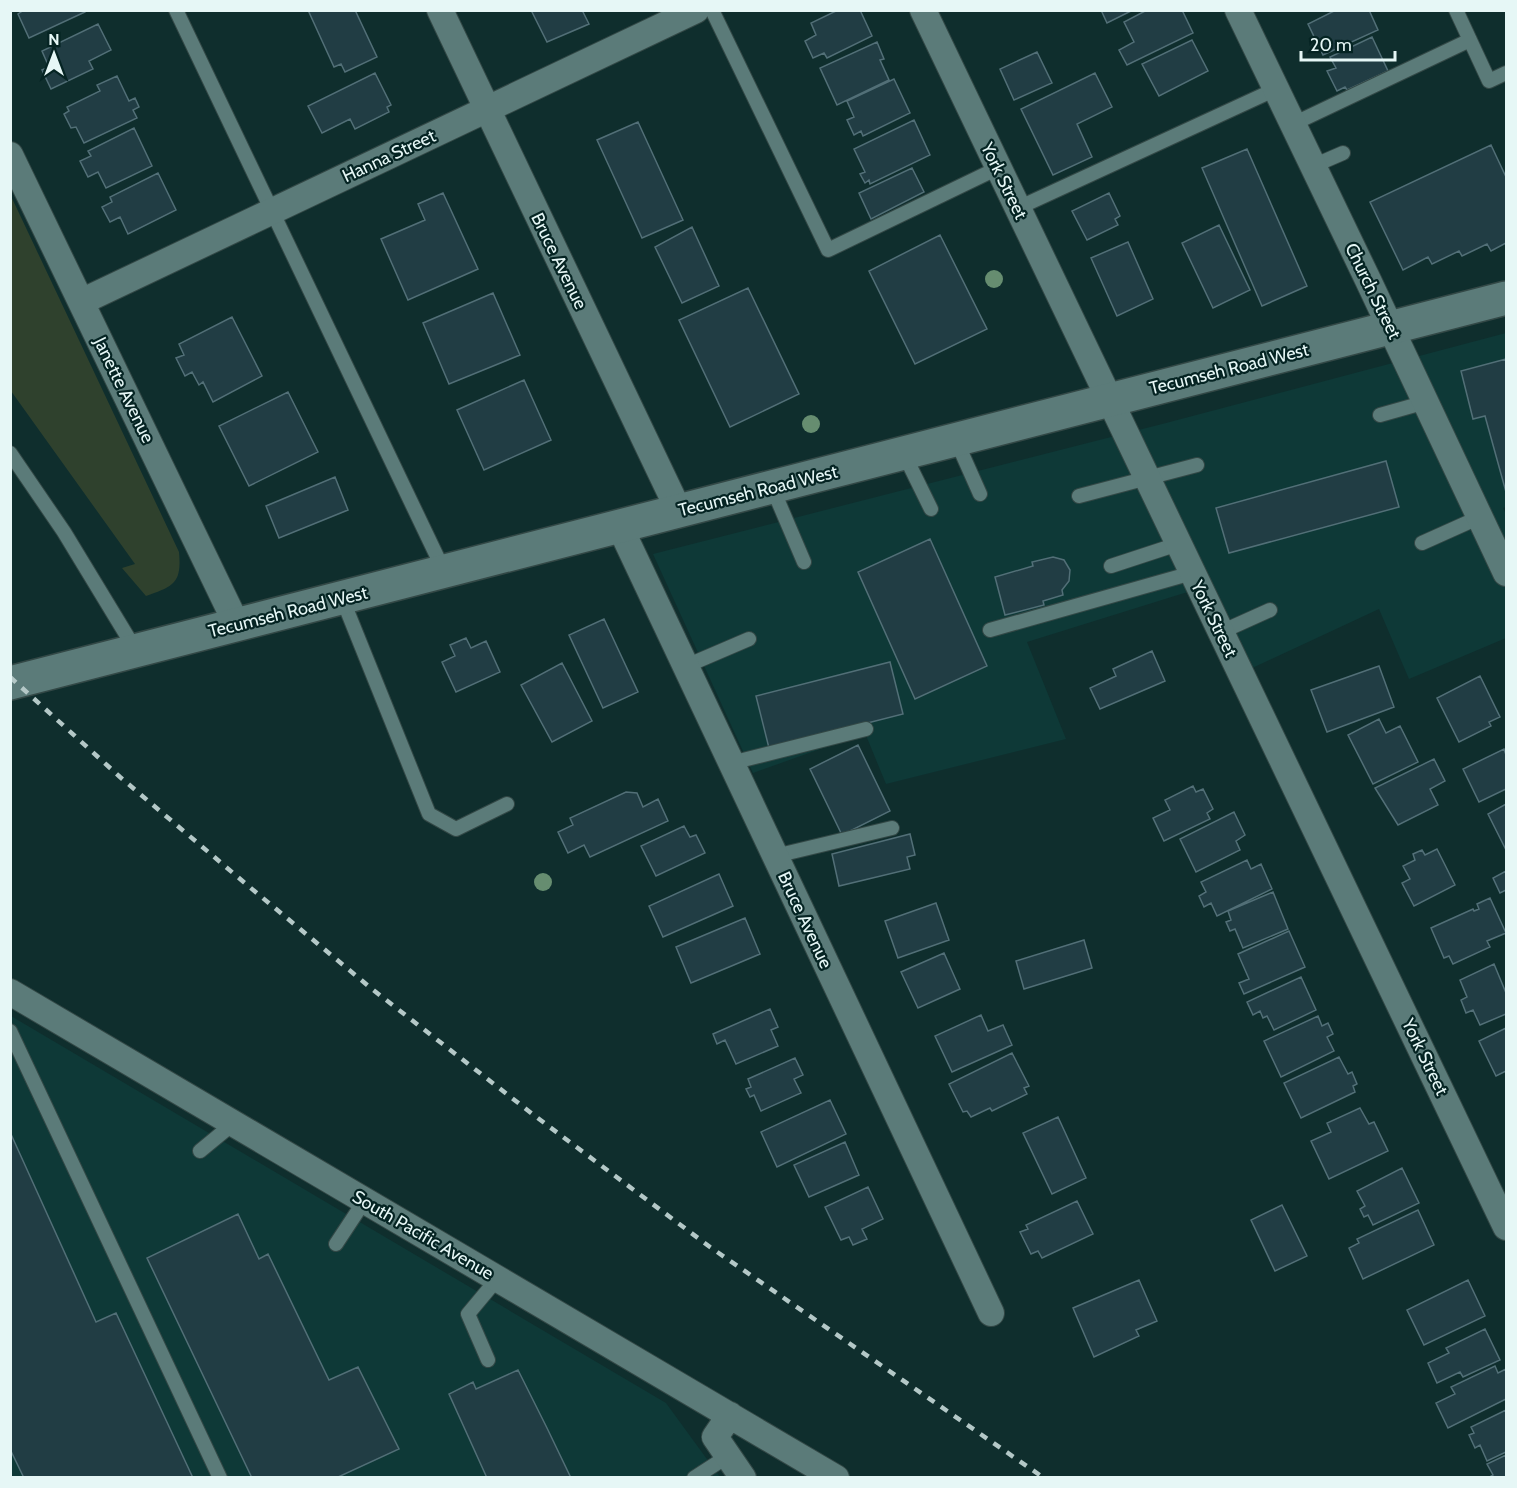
<svg xmlns="http://www.w3.org/2000/svg" width="1517" height="1488" viewBox="0 0 1517 1488" font-family="Cabin,sans-serif">
<rect width="100%" height="100%" fill="#0f2e2d"/>
<path fill="#0e3937" d="M1506 333V507L1503 508 1506 514V638L1409 679 1379 609 1248 670 1210 585 1027 642 1066 739 886 784 865 733 753 773 653 554 1166 423Z
M11 1016 666 1403 720 1477 11 1478Z"/>
<path fill="#2f412d" d="M10 194 179 552C182 584 173 586 146 596L122 568 135 564 11 391Z"/>
<path fill="#213d44" stroke="#526f77" stroke-width="1.5" d="M24 10H85V12L29 38 18 14Z
M308 10H355L377 57 345 72 341 64 334 67Z
M531 10H582L589 24 547 42Z
M838 10H860L872 36 827 58 824 53 813 58 805 41 816 35 811 23Z
M1101 10H1133L1107 23Z
M1147 10H1182L1193 33 1127 65 1119 50 1134 42 1124 22Z
M1336 10H1369L1378 30 1323 55 1308 24Z
M98 24 111 50 89 61 93 69 51 89 42 70 49 67 42 51Z
M1372 37 1388 71 1347 90 1345 87 1337 91 1327 71 1336 68 1330 57Z
M1192 40 1208 71 1159 96 1142 64Z
M877 42 884 59 880 60 889 80 837 105 820 68Z
M1037 52 1052 83 1014 100 1000 69Z
M375 73 391 105 387 107 389 112 355 129 350 119 322 133 308 106Z
M1095 73 1112 107 1077 124 1092 157 1053 175 1021 109Z
M117 76 129 101 135 98 139 107 133 110 137 118 84 143 76 127 71 128 64 114 69 111 67 107 100 91 97 85Z
M894 79 910 113 863 136 861 131 854 135 847 120 854 117 847 101Z
M914 120 930 155 870 184 869 180 865 183 860 174 865 172 854 149Z
M638 122 683 220 642 238 597 140Z
M134 128 152 166 106 188 98 172 88 177 80 161 91 156 88 151Z
M1491 145 1506 177V243L1491 251 1487 244 1462 256 1459 251 1432 264 1428 257 1403 270 1370 202Z
M1247 149 1307 286 1262 306 1202 168Z
M912 168 924 192 871 219 859 193Z
M158 173 176 210 128 234 120 217 110 222 102 207 112 202 110 197Z
M443 193 478 269 408 300 381 239 425 220 418 204Z
M1109 193 1120 216 1115 219 1118 225 1087 240 1072 211Z
M1219 225 1250 290 1213 308 1182 243Z
M692 227 719 286 682 303 655 247Z
M940 235 987 329 915 364 869 271Z
M1128 242 1153 299 1117 316 1091 258Z
M748 288 799 394 730 427 679 320Z
M493 293 520 355 449 384 423 323Z
M232 317 262 376 213 402 203 382 199 385 192 372 185 376 176 358 184 355 179 344Z
M1506 359V492L1485 416 1473 419 1461 371Z
M524 380 551 440 484 470 457 410Z
M288 392 318 452 249 486 219 426Z
M1386 461 1399 507 1229 553 1216 508Z
M335 477 348 510 279 538 266 506Z
M930 539 987 666 915 699 858 572Z
M1053 557 1064 560 1070 570 1069 581 1062 590 1063 595 1043 601 1044 605 1005 615 995 577 1033 566 1032 562Z
M604 619 638 692 603 708 569 635Z
M466 638 471 648 486 641 500 672 456 692 442 662 455 656 450 645Z
M1152 651 1165 681 1100 709 1090 688 1116 676 1113 669Z
M890 662 903 714 769 748 756 696Z
M562 663 592 721 552 742 521 685Z
M1379 666 1394 707 1327 732 1311 690Z
M1480 676 1500 717 1489 722 1491 726 1459 742 1437 698Z
M1379 719 1386 733 1400 726 1418 762 1373 784 1348 735Z
M858 745 890 811 842 835 810 769Z
M1504 749 1506 755V789L1479 802 1463 769Z
M1434 759 1445 781 1430 789 1438 805 1398 825 1375 788Z
M1193 786 1196 792 1203 789 1213 809 1207 813 1210 819 1164 841 1153 818 1170 810 1165 800Z
M626 792 637 793 643 807 658 799 668 821 590 857 584 845 568 853 558 832 573 825 570 818Z
M1506 804V850L1488 814Z
M1234 812 1245 835 1236 841 1240 850 1196 872 1180 839Z
M684 826 690 837 696 835 705 853 656 876 641 846Z
M910 834 915 855 907 857 910 869 839 886 832 854Z
M1437 849 1455 885 1414 906 1402 883 1410 879 1403 866 1415 860 1413 854 1422 850 1425 855Z
M1247 860 1251 869 1261 864 1272 889 1217 916 1211 903 1204 907 1199 896 1206 892 1201 882Z
M1506 871V890L1500 893 1493 878Z
M719 874 733 906 663 937 649 906Z
M1273 892 1288 929 1243 948 1235 929 1230 931 1226 922 1231 920 1228 911Z
M1490 898 1506 933 1487 941 1490 947 1453 964 1449 956 1444 958 1431 928 1473 909 1474 911 1479 909 1477 904Z
M936 903 949 940 898 958 885 921Z
M745 918 760 954 691 983 676 947Z
M1289 931 1305 967 1244 994 1239 983 1249 979 1238 954Z
M1084 940 1092 968 1024 989 1016 961Z
M944 953 960 989 918 1008 901 972Z
M1494 964 1506 993V1014L1480 1025 1473 1010 1466 1013 1461 1000 1467 997 1460 980Z
M1301 977 1316 1010 1274 1030 1267 1016 1263 1018 1260 1011 1253 1015 1247 1002Z
M770 1009 778 1027 771 1030 778 1046 736 1064 725 1040 717 1044 713 1034Z
M981 1015 988 1031 1003 1025 1012 1045 952 1072 935 1036Z
M1318 1016 1322 1026 1328 1023 1333 1034 1327 1037 1334 1051 1281 1077 1264 1041Z
M1506 1028V1071L1496 1076 1479 1041Z
M1012 1053 1029 1086 1024 1088 1027 1094 992 1111 990 1108 971 1117 967 1111 963 1112 949 1084Z
M1339 1057 1348 1074 1352 1072 1357 1084 1353 1086 1355 1092 1301 1118 1284 1083Z
M795 1058 803 1075 794 1079 801 1093 761 1111 754 1095 750 1097 746 1089 751 1087 748 1079Z
M830 1100 846 1134 777 1167 761 1132Z
M1360 1108 1369 1124 1374 1122 1388 1151 1329 1179 1311 1141 1331 1132 1327 1123Z
M1058 1117 1086 1178 1052 1194 1023 1133Z
M10 1132 96 1322 116 1313 193 1478H24L10 1449Z
M845 1142 859 1175 809 1197 794 1165Z
M1402 1168 1419 1203 1373 1225 1368 1215 1364 1217 1360 1209 1365 1206 1357 1191Z
M868 1187 883 1219 862 1229 867 1239 853 1245 849 1237 841 1240 825 1207Z
M1077 1201 1093 1234 1042 1258 1038 1251 1031 1254 1020 1232 1028 1229 1026 1225Z
M1282 1205 1307 1256 1275 1271 1251 1220Z
M1418 1210 1434 1245 1363 1279 1349 1248 1359 1243 1357 1239Z
M238 1214 259 1259 268 1254 329 1380 358 1367 399 1449 336 1478H252L147 1258Z
M1139 1280 1157 1321 1136 1330 1139 1336 1094 1357 1073 1308Z
M1468 1280 1485 1316 1424 1345 1407 1310Z
M1485 1329 1500 1360 1463 1377 1460 1372 1437 1383 1428 1363 1449 1353 1446 1348Z
M1495 1366 1498 1373 1506 1369V1399L1448 1428 1436 1403 1455 1394 1451 1387Z
M518 1370 547 1428 571 1478H487L449 1394 473 1382 476 1389Z
M1506 1410V1452L1487 1461 1480 1445 1475 1448 1469 1435 1474 1433 1471 1427Z
M1506 1455V1478H1488L1493 1475 1487 1464Z"/>
<g fill="none" stroke-linecap="round" stroke-linejoin="round">
<g stroke="#334846" stroke-width="16">
<path id="lane" d="M176 10 444 571
M712 10 828 250 998 168
M1456 10 1489 81 1506 73
M1293 124 1470 40
M1313 166 1343 153
M1018 208 1276 89
M1380 415 1426 402
M956 440 980 494
M10 453 64 532 135 649
M904 454 931 509
M772 487 804 562
M1079 496 1197 465
M1422 543 1480 517
M1111 566 1178 544
M342 598 429 814 456 829 507 804
M990 630 1192 573
M1221 632 1270 610
M686 666 749 639
M731 763 866 729
M775 856 892 828
M10 1031 220 1478
M200 1151 234 1123
M336 1244 365 1200
M488 1360 468 1314 498 1278
M694 1478 728 1456"/>
</g>
<g stroke="#334846" stroke-width="28">
<path id="street" d="M440 10 679 511
M923 10 1506 1227
M1238 10 1368 280 1506 573
M10 155 237 625
M81 302 696 10
M620 527 991 1313
M10 992 836 1478
M730 1415 715 1437 743 1478"/>
</g>
<g stroke="#334846" stroke-width="36">
<path id="secondary" d="M10 683 1506 298"/>
</g>
<use href="#lane" stroke="#5b7b79" stroke-width="14"/>
<use href="#street" stroke="#5b7b79" stroke-width="26"/>
<use href="#secondary" stroke="#5b7b79" stroke-width="33"/>
<path stroke="#b4c8c7" stroke-width="4.5" stroke-dasharray="8 8" stroke-linecap="butt" d="M10 677 120 777 246 884 372 989 535 1116 710 1247 1044 1478"/>
</g>
<g fill="#668d70">
<circle cx="994" cy="279" r="9"/>
<circle cx="811" cy="424" r="9"/>
<circle cx="543" cy="882" r="9"/>
</g>
<g text-anchor="middle" stroke-width="4.5" stroke-linejoin="round" paint-order="stroke">
<g font-size="18" fill="#e6f7f6" stroke="#052423">
<text transform="translate(389 156) rotate(-25)" y="6">Hanna Street</text>
<text transform="translate(1004 181) rotate(64)" y="6">York Street</text>
<text transform="translate(559 261) rotate(64)" y="6">Bruce Avenue</text>
<text transform="translate(1373 291) rotate(64)" y="6">Church Street</text>
<text transform="translate(1229 369) rotate(-14)" y="6">Tecumseh Road West</text>
<text transform="translate(124 390) rotate(64)" y="6">Janette Avenue</text>
<text transform="translate(758 491) rotate(-14)" y="6">Tecumseh Road West</text>
<text transform="translate(288 612) rotate(-14)" y="6">Tecumseh Road West</text>
<text transform="translate(1214 619) rotate(64)" y="6">York Street</text>
<text transform="translate(805 920) rotate(65)" y="6">Bruce Avenue</text>
<text transform="translate(1425 1057) rotate(64)" y="6">York Street</text>
<text transform="translate(423 1235) rotate(30)" y="6">South Pacific Avenue</text>
</g>
</g>
<rect width="1517" height="1488" fill="none" stroke="#e6f7f6" stroke-width="24"/>
<g transform="translate(54 54)" stroke="#052423" stroke-width="4.5" paint-order="stroke">
<path d="M0-4.5L10 22L0 15L-10 22Z" fill="#e6f7f6"/>
<text y="-9" font-size="16" font-weight="bold" text-anchor="middle" fill="#e6f7f6">N</text>
</g>
<path d="M1301 51v9h94v-9" fill="none" stroke="#e6f7f6" stroke-width="3"/>
<text x="1310" y="51" font-size="18" fill="#e6f7f6" stroke="#052423" stroke-width="4.5" paint-order="stroke">20 m</text>
</svg>
